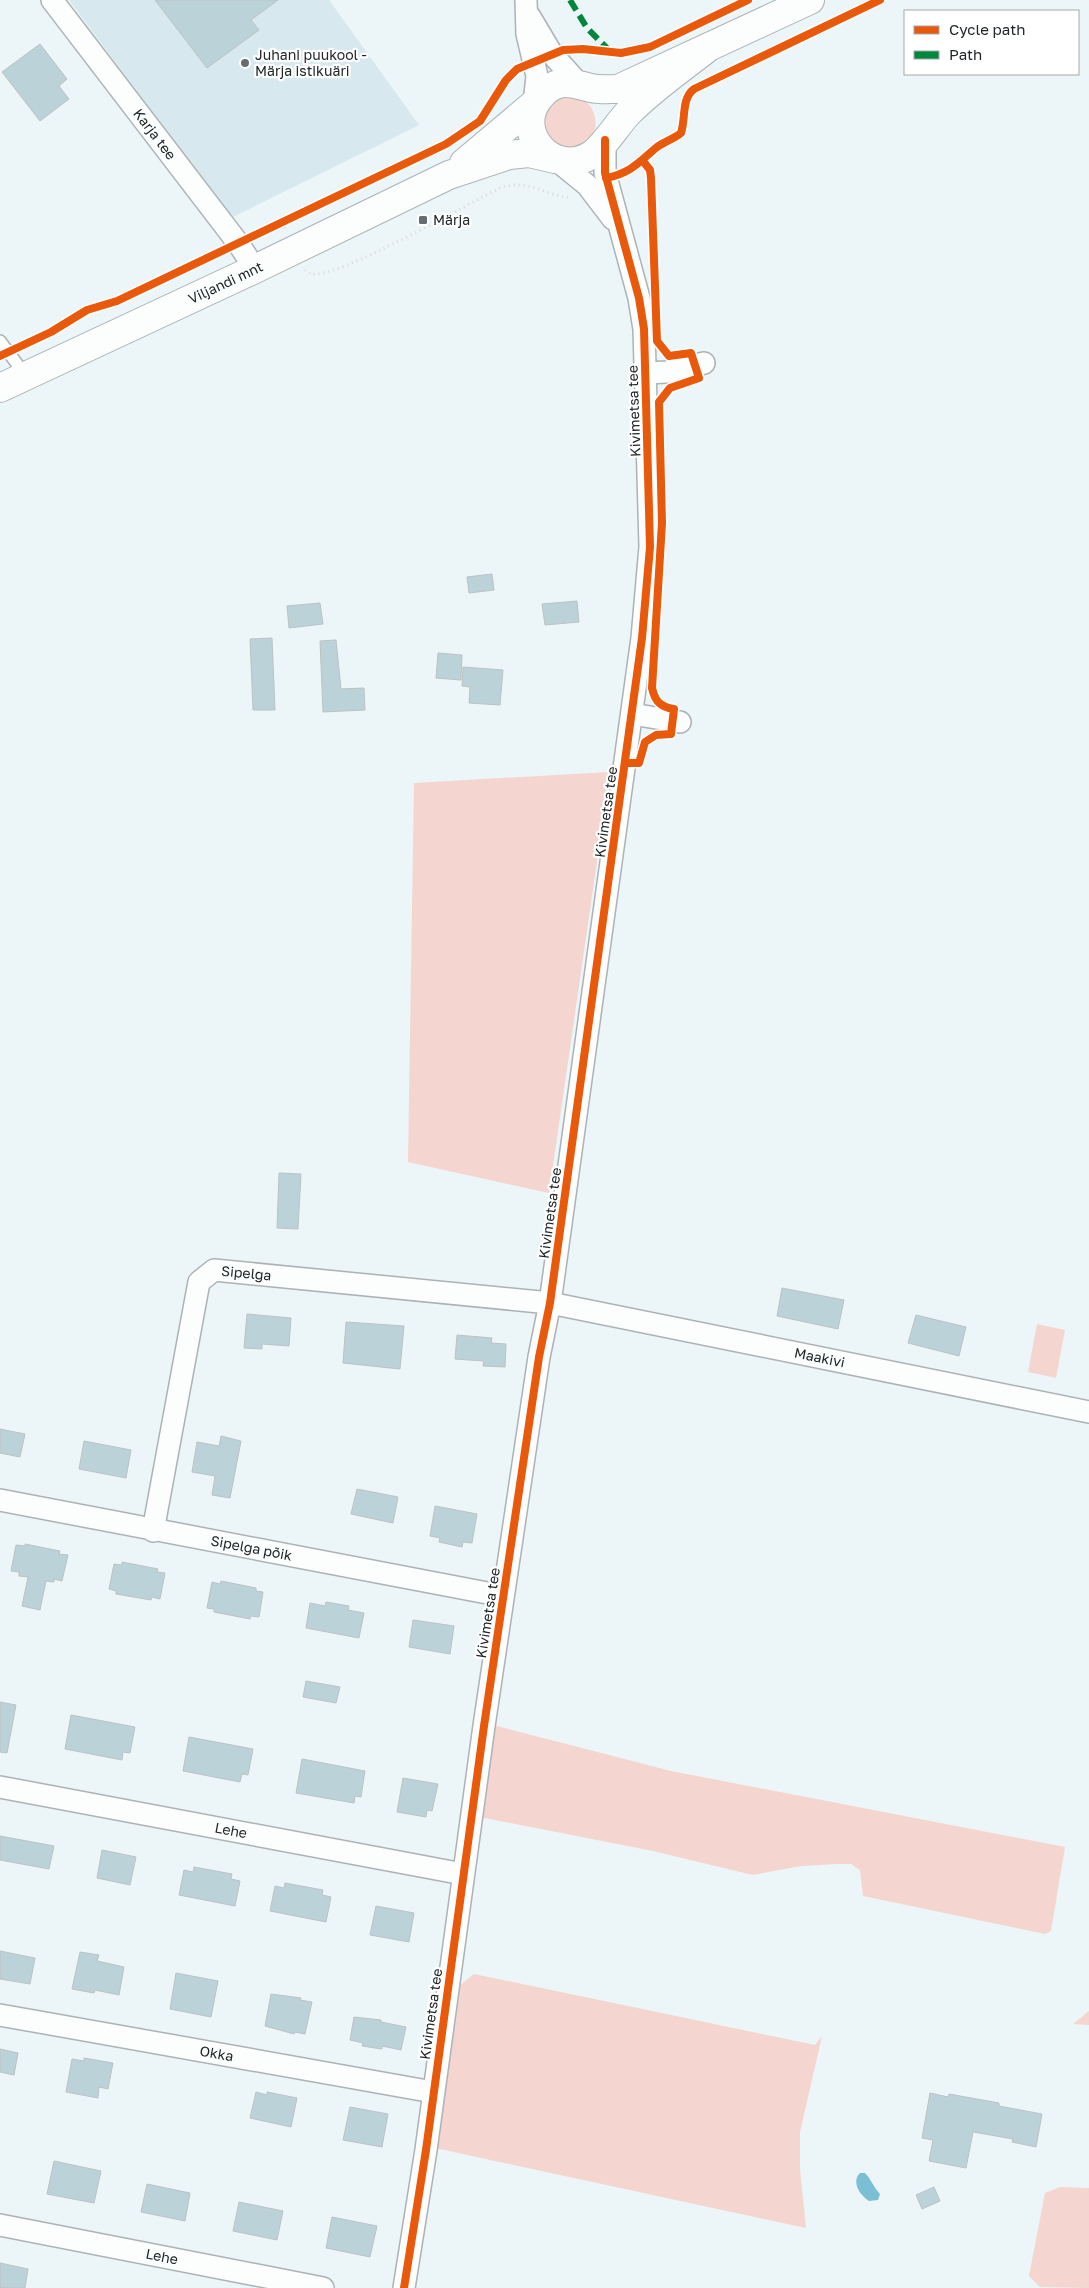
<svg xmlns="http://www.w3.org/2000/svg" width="1089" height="2288" viewBox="0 0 1089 2288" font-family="'Golos Text',sans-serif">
<rect width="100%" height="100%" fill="#ecf5f8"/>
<path fill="#d7e9ee" d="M69 0H329L419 125 231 218Z"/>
<path fill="#f4d5cf" d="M566 96C572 97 580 98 585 101 599 111 600 138 583 146 579 148 572 149 568 150L545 138 543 112 557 98Z
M610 772 549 1193 408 1162 414 783Z
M1037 1324 1065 1330 1056 1378 1028 1372Z
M493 1725 671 1771 1065 1847 1051 1931 1045 1934 863 1896 860 1870 851 1864H837L801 1866 753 1875 653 1851 480 1817Z
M474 1974 815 2045 822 2036 800 2132V2169L806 2228 435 2148 455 1989Z
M1089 2011V2025L1073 2024Z
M1060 2187 1089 2188V2288L1040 2287 1029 2276 1045 2193Z"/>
<path fill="#7abfd3" d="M860 2173H865C871 2179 874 2188 880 2194L878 2200 869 2201C860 2195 851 2182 860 2173Z"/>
<path fill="#bcd2d9" stroke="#bcc2c4" d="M155 0H278L251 20 259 30 207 68Z
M40 44 67 79 59 86 69 99 40 121 2 72Z
M492 574 494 590 469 593 467 577Z
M577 601 579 622 545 625 542 604Z
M320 603 323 624 289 628 287 606Z
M272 638 275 710H253L250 639Z
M336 640 341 689 364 688 365 710 323 712 320 641Z
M438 653 462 655 461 680 436 678Z
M463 667 503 670 500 705 469 703 470 687 462 686Z
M279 1173 301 1174 298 1229 277 1228Z
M782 1288 844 1300 838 1329 777 1316Z
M247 1314 291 1318 289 1346 262 1344V1349L244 1348Z
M916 1315 966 1327 959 1356 908 1343Z
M346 1322 404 1326 400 1369 343 1363Z
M457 1335 492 1338 491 1343 506 1344 505 1367 483 1366 484 1361 455 1359Z
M0 1429 25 1434 20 1457 0 1453Z
M221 1436 241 1441 230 1498 212 1495 215 1476 192 1472 197 1442 219 1446Z
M84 1441 131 1450 126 1478 79 1469Z
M357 1489 398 1497 393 1523 351 1514Z
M435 1506 477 1514 472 1543 463 1542 462 1547 439 1542 440 1538 430 1536Z
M25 1544 60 1551 59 1554 68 1555 62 1581 54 1579V1582L46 1581 40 1610 22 1606 28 1577 19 1576V1572L11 1571 16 1545 25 1546Z
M122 1562 158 1569 157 1572 165 1573 160 1599 152 1597 151 1600 116 1594V1591L109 1589 114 1564 122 1565Z
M221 1581 256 1588V1591L263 1592 259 1617 251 1616 250 1619 214 1612V1609L207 1608 212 1582 220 1584Z
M326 1602 349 1606 348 1610 364 1613 359 1638 306 1628 310 1603 325 1606Z
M413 1620 454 1626 450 1654 409 1647Z
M306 1681 340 1687 336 1703 303 1697Z
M0 1702 16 1705 7 1753 0 1752Z
M71 1715 135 1727 130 1753 123 1752 122 1760 65 1749Z
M189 1737 253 1749 248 1775 242 1774 240 1782 183 1771Z
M302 1759 365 1771 361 1797 355 1796 354 1803 296 1793Z
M403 1778 438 1784 432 1811 427 1810 426 1817 397 1812Z
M0 1836 54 1846 49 1869 0 1860Z
M102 1850 136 1857 130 1885 97 1878Z
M194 1867 232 1874 231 1879 240 1881 235 1906 179 1895 184 1870 193 1872Z
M285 1883 323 1890 322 1895 331 1897 326 1922 270 1911 275 1886 284 1888Z
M376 1906 414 1913 409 1942 370 1935Z
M0 1951 35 1958 30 1984 0 1979Z
M80 1952 99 1955 97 1961 124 1967 119 1995 95 1990 94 1993 72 1989Z
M176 1973 218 1981 211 2017 170 2009Z
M271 1994 301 1998 300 2000 312 2002 305 2034 295 2032 294 2034 265 2026Z
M354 2017 381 2020V2022L406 2027 401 2050 382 2046V2049L362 2046 363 2043 350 2040Z
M0 2049 18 2053 14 2075 0 2072Z
M84 2058 113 2063 108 2089 99 2087 98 2098 66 2092 72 2059 84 2061Z
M256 2092 267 2095V2092L297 2098 291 2127 250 2118Z
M930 2093 948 2097 949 2094 999 2103V2106L1042 2114 1036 2147 1012 2142 1013 2139 973 2132 966 2168 929 2161 933 2140 922 2138Z
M350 2107 388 2114 382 2147 343 2140Z
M54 2161 101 2171 94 2203 47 2194Z
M147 2184 190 2193 185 2221 141 2212Z
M934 2187 940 2201 922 2209 916 2195Z
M239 2202 283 2211 277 2240 233 2231Z
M332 2217 377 2226 370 2257 326 2248Z
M0 2263 28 2269 25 2288H0Z"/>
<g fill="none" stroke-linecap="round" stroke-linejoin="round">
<g stroke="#acb2b5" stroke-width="14">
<path id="lane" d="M0 341 26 376"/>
</g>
<g stroke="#acb2b5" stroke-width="24">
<g id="street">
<path id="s1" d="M52 0 238 243 255 269"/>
<path d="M526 0 527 34 537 76 534 104"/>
<path d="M530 17 552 54 578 83"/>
<path d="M555 159 587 185 613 219"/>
<path d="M646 373 667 372 704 363"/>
<path d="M632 714 680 722"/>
<path id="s2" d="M0 1500 503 1596"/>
<path id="s3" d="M153 1531 199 1282 214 1270 550 1303 1089 1412"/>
<path id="s4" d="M0 1787 463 1874"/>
<path id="s5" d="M0 2015 433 2092"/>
<path id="s6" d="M0 2225 323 2288"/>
<path d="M404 2288 426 2150 484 1726 539 1357 550 1303 642 638 650 547 644 329 639 298 605 173V140"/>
</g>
</g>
<g stroke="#acb2b5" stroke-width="30">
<g id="primary">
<path d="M705 50C679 70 652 89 629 112 618 123 603 148 591 155 553 179 511 131 540 97 545 90 553 85 562 83 573 82 581 86 591 88 600 90 609 89 618 89L810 0"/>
<path d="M464 163 534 104"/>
<path id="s7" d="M0 388 255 269 449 175 509 155 529 153 555 159"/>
</g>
</g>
<path stroke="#d7dada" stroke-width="3" stroke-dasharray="1 4" stroke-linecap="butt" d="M282 223 286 231
M305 270C306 271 310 274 311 274 338 279 469 203 500 188 530 178 545 196 572 198"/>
<use href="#lane" stroke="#fcfefe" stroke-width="11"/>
<use href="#street" stroke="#fcfefe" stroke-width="21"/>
<use href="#primary" stroke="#fcfefe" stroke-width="28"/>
<path stroke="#00873e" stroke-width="6" stroke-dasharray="12 6" stroke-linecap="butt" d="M570 0 587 28 609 50"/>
<g stroke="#fff" stroke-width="11">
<path id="cycleway" d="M606 178C631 173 639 162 657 147 665 141 674 139 681 133 686 118 681 99 694 89L880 0
M0 356 51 332 87 310 117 301 446 144 480 121 506 80 517 69 563 50 583 49 621 53 650 47 748 0
M625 763H639L645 742 656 735 671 734 674 709C660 707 655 701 652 688L662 523 659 402 670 388 699 378 691 353 669 356 657 341 651 178 650 170 643 161
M404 2288 426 2150 484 1726 539 1357 550 1303 642 638 650 547 644 329 639 298 605 173V140"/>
</g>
<use href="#cycleway" stroke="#e8590c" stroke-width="8"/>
</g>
<g fill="#676e71" stroke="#fff" stroke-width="2">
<circle cx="245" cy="63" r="5"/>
<rect x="418" y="215" width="10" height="10" rx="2.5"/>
</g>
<g text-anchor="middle" stroke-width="4.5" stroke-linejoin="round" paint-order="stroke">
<g font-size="14" fill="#202628" stroke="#fff" text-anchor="start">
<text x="255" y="60">Juhani puukool -<tspan x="255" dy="16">Märja istikuäri</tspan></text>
<text x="433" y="225">Märja</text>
</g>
<g font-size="14" fill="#202628" stroke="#fff">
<text dy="5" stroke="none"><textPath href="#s1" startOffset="169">Karja tee</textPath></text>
<text dy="5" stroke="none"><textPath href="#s7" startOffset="249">Viljandi mnt</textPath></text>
<text transform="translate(634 411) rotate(-92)" y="5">Kivimetsa tee</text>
<text transform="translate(606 812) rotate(-82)" y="5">Kivimetsa tee</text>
<text transform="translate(550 1213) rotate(-82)" y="5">Kivimetsa tee</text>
<text dy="5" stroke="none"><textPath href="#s3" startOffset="305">Sipelga</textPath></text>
<text dy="5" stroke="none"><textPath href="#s3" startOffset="885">Maakivi</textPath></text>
<text dy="5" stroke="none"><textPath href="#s2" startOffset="256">Sipelga põik</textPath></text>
<text transform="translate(488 1613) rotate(-81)" y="5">Kivimetsa tee</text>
<text dy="5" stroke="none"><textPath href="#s4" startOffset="235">Lehe</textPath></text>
<text transform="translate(431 2014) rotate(-82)" y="5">Kivimetsa tee</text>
<text dy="5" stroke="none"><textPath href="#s5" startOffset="220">Okka</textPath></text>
<text dy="5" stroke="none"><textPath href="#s6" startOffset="165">Lehe</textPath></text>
</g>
</g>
<rect x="904" y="10" width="175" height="65" fill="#ffffff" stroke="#a6a8a9"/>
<rect x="914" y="26" width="25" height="8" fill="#e8590c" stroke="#a6a8a9"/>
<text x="949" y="35" font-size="15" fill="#202628">Cycle path</text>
<rect x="914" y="51" width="25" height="8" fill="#00873e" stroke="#a6a8a9"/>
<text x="949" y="60" font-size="15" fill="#202628">Path</text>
</svg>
